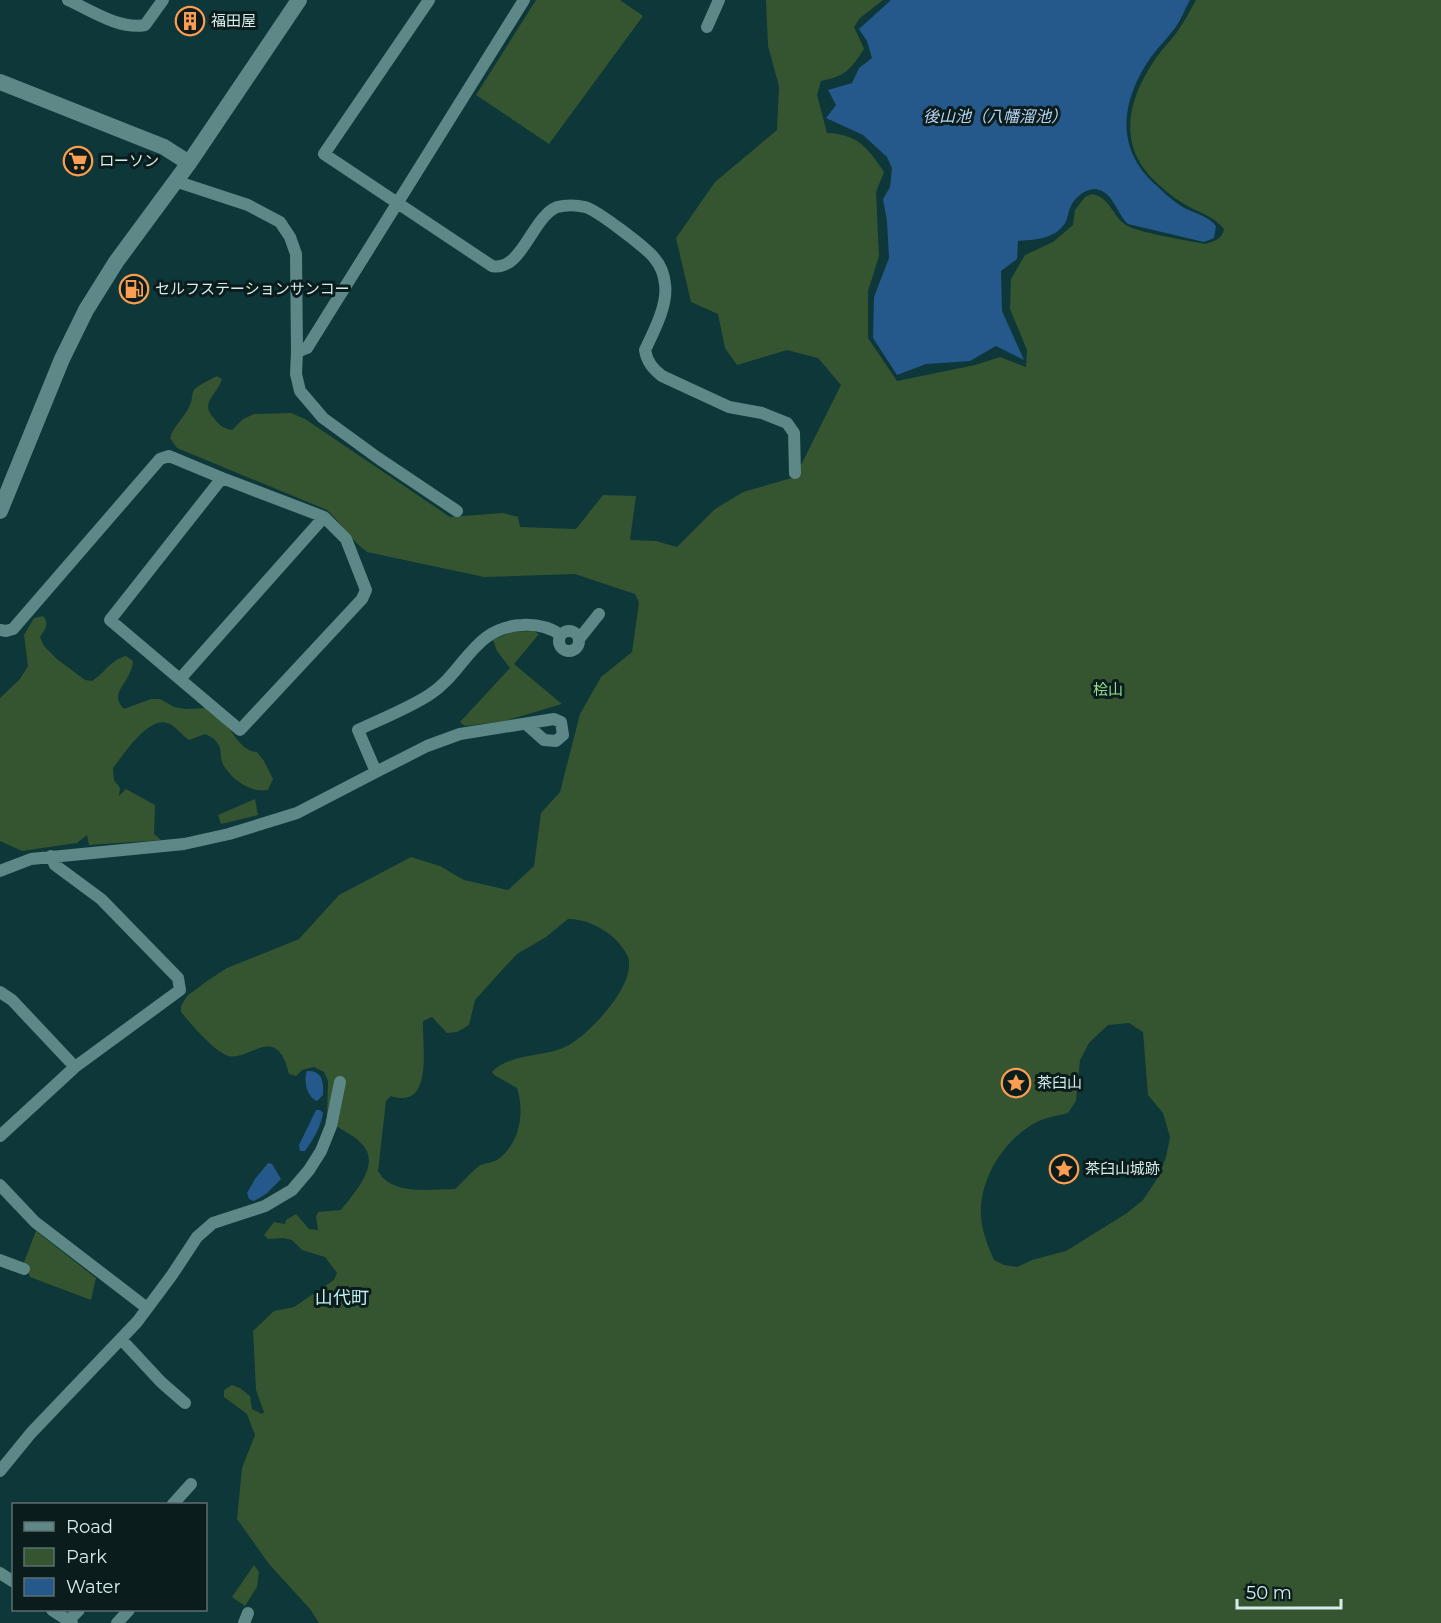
<svg xmlns="http://www.w3.org/2000/svg" width="1441" height="1623" viewBox="0 0 1441 1623" font-family="Montserrat,'Noto Sans JP',sans-serif">
<rect width="100%" height="100%" fill="#0d3738"/>
<path fill="#34552f" fill-rule="evenodd" d="M536 0H620L643 16 549 144 476 95Z
M766 0H883L860 18 854 27 864 49C850 70 846 76 821 81L817 95 827 133C858 134 868 148 884 172L876 192 879 256 868 291V338L897 381 975 365 1000 357 1026 367 1027 350 1010 309 1011 279 1025 255 1053 242 1073 225 1075 210 1085 197 1092 194C1111 198 1112 216 1126 225 1135 232 1190 241 1205 244 1214 241 1222 240 1224 229 1213 215 1196 212 1181 202 1174 198 1166 191 1159 185 1118 149 1125 104 1154 61 1160 51 1170 42 1177 32 1184 22 1190 11 1196 0H1441V1623H319L310 1609 269 1564 237 1519 242 1468 255 1435 247 1414 224 1397V1390L232 1385 240 1388 250 1396 252 1409 262 1414 264 1412 256 1390 253 1331 274 1311 294 1307 334 1280 337 1273 325 1257 302 1250 292 1240 283 1238 268 1239 264 1235 274 1222 285 1224 286 1220 296 1214 309 1229 318 1230 316 1217 318 1212 341 1210C353 1194 382 1165 362 1144 352 1133 338 1129 327 1119L328 1081 324 1072 314 1067 302 1070 296 1076 289 1074C276 1019 247 1065 226 1055 212 1049 191 1024 181 1012V1006L187 996 207 981 227 968 299 939 339 895 411 857 440 866 464 880 508 890 534 866 541 813 560 792 580 714 601 677 632 652 639 603 635 594 575 574 484 577 367 552C352 541 341 523 327 510L177 448 170 438C174 425 185 417 190 405 193 399 191 391 196 388 199 385 213 378 217 376L222 379C217 395 200 402 213 417 219 425 222 428 232 430L243 419 254 414 291 413 305 419 450 517 503 513 518 517 520 527 576 529 603 495 636 496 630 540 656 541 677 547 715 509 743 492 795 477 841 385 818 358 787 350 737 365 725 348 718 314 691 302 676 238 715 182 777 130 779 86 768 46ZM568 919C585 919 602 927 614 938 619 943 625 950 628 957 637 984 591 1032 569 1045 546 1058 511 1052 492 1072L494 1075 517 1088C525 1113 520 1144 497 1160 492 1163 484 1163 479 1166 471 1172 463 1182 455 1189 430 1189 392 1196 378 1171L386 1101 391 1096C434 1110 422 1047 423 1021L432 1017 447 1033 457 1032 469 1025 475 1000 503 969 517 954 546 937ZM1129 1023 1143 1032 1148 1095 1163 1113 1170 1137 1166 1157 1159 1176 1143 1200 1127 1213 1066 1251 1032 1260 1017 1267 1004 1265 994 1260C988 1246 982 1232 981 1216 979 1179 1004 1139 1037 1122 1046 1117 1058 1116 1068 1113L1076 1101 1080 1060 1089 1043 1108 1025Z
M43 616C50 624 45 629 40 637L44 646 57 659 85 680 92 681C105 673 110 660 126 656L133 661C132 682 107 693 124 709L151 699H160L174 707 185 709 206 708C212 714 219 719 225 724 235 734 241 751 257 752L264 761 273 779 268 790C253 793 235 782 226 769 215 755 229 745 205 734L189 740C182 735 177 728 170 724 150 713 124 754 113 768L114 780 120 788 119 796 126 789 155 805 154 834 161 840 89 845 87 835 77 843 22 851 0 841V698L20 679 28 666 24 635 34 618Z
M511 632 534 631 539 634 514 664 562 704 505 721 465 726 460 722 510 668 497 651 493 640Z
M255 799 258 815 221 824 218 815Z
M36 1231 96 1278 91 1300 30 1277 24 1262Z
M254 1565 259 1572 257 1587 245 1606 232 1597Z"/>
<path fill="#25588b" d="M891 0H1190C1185 9 1181 20 1175 28 1168 38 1158 47 1151 57 1121 100 1114 148 1156 185 1163 192 1172 200 1181 206 1192 213 1208 215 1216 226L1214 238 1204 242 1128 224C1118 215 1115 198 1102 191 1090 185 1076 195 1071 206 1067 213 1069 220 1062 227 1052 239 1033 240 1018 241L1017 259 1001 271 1002 311 1024 360 996 346 970 361 926 364 897 375 873 338 874 297 889 258 887 221 883 199 890 187 892 168 887 157 863 135 826 118 836 105 828 90 852 83 859 68 872 58 867 41 859 29Z
M307 1071C322 1070 324 1081 323 1095L317 1101C307 1097 303 1081 307 1071Z
M316 1110H320L323 1113C321 1127 313 1140 305 1151H300L299 1145Z
M268 1163 272 1164 281 1179 266 1194 254 1201 249 1199 247 1193 255 1179Z"/>
<g fill="none" stroke-linecap="round" stroke-linejoin="round">
<path stroke="#5e8787" stroke-width="12" d="M68 0C91 10 119 30 145 25L163 0
M429 0 324 154 492 266C522 272 532 217 557 207 565 205 577 205 585 207 597 210 648 249 655 259 661 266 664 275 665 284 668 305 654 331 645 350 647 362 653 369 662 376L729 407 762 413 787 423 794 433 795 473
M707 27 719 0
M175 181 248 205 280 222 290 237 296 254 297 352 296 374 300 391 323 418 378 458 457 511
M297 352 307 348 524 0
M0 630 6 631 13 629 160 459 169 456 222 478
M559 641a10 10 0 1 1 20 0a10 10 0 1 1-20 0Z
M579 639 599 614
M180 679 324 517 222 478 110 620 240 730 362 599 366 590 346 539 324 517
M526 724 544 740 556 741 563 735 561 722 554 719 460 734 427 746 376 772 358 730C381 719 407 709 429 695 465 672 473 627 522 625 536 624 549 627 561 635
M0 871 31 859 184 844 229 834 297 813 376 772
M0 992 12 1000 75 1067
M0 1136 75 1067 180 990 178 978 101 899 55 865 51 856
M0 1185 35 1222 147 1308
M0 1260 24 1269
M121 1339 161 1382 185 1403
M0 1471 31 1433 137 1322 172 1275 197 1237 213 1223 265 1206 292 1190 309 1170 321 1151 331 1126 340 1082
M173 1504 191 1484
M0 1573 14 1582
M52 1610 72 1623
M68 1621 79 1610
M117 1623 129 1610
M244 1623 248 1613"/>
<path stroke="#5e8787" stroke-width="16" d="M0 82 164 147 189 163
M0 511 62 359 86 310 116 262 189 163 299 0"/>
</g>
<defs>
<g id="building-ring" transform="scale(1.5)"><circle r="9.5" fill="#0b1c1c" stroke="#fb9e51" stroke-width="1.5"/><path d="M-4-6H4V6H1V3H-1V6H-4ZM-2.5-4.3h1.7v1.8h-1.7ZM.8-4.3h1.7v1.8H.8ZM-2.5-1h1.7V.8h-1.7ZM.8-1h1.7V.8H.8Z" fill="#fb9e51"/></g>
<g id="supermarket-ring" transform="scale(1.5)"><circle r="9.5" fill="#0b1c1c" stroke="#fb9e51" stroke-width="1.5"/><path d="M-6-5.5h2.5l.6 2H6L4.5 2H-2.5L-4.4-4H-6ZM-1.5 3.2a1.3 1.3 0 1 0 .1 0ZM3 3.2a1.3 1.3 0 1 0 .1 0Z" fill="#fb9e51"/></g>
<g id="fuel-ring" transform="scale(1.5)"><circle r="9.5" fill="#0b1c1c" stroke="#fb9e51" stroke-width="1.5"/><path d="M-5.5-6h7V0h2V4h1.3V-2.5L3-4.5l.8-.8L6-3V5H2.5V1h-1V6h-7ZM-4.2-4.7v3.2H.2V-4.7Z" fill="#fb9e51"/></g>
<g id="sight-ring" transform="scale(1.5)"><circle r="9.5" fill="#0b1c1c" stroke="#fb9e51" stroke-width="1.5"/><path d="M0-6L1.8-2.2L6-1.7L2.9 1.2L3.7 5.4L0 3.3L-3.7 5.4L-2.9 1.2L-6-1.7L-1.8-2.2Z" fill="#fb9e51"/></g>
</defs>
<g fill-rule="evenodd">
<use href="#building-ring" x="190" y="21"/>
<use href="#supermarket-ring" x="78" y="161"/>
<use href="#fuel-ring" x="134" y="289"/>
<use href="#sight-ring" x="1016" y="1083"/>
<use href="#sight-ring" x="1064" y="1169"/>
</g>
<g text-anchor="middle" stroke-width="6" stroke-linejoin="round" paint-order="stroke">
<g font-size="15" fill="#d6ebeb" stroke="#0b1c1c" text-anchor="start">
<text x="211" y="26">福田屋</text>
<text x="99" y="166">ローソン</text>
<text x="155" y="294">セルフステーションサンコー</text>
<text x="1037" y="1088">茶臼山</text>
<text x="1085" y="1174">茶臼山城跡</text>
</g>
<g font-size="15" fill="#98dd8c" stroke="#0b1c1c">
<text x="1108" y="695">桧山</text>
</g>
<g font-size="16" font-style="italic" fill="#b9d4f3" stroke="#0b1c1c">
<text x="995" y="122">後山池（八幡溜池）</text>
</g>
<g font-size="18" fill="#c1ecec" stroke="#0b1c1c">
<text x="342" y="1304">山代町</text>
</g>
</g>
<rect x="12" y="1503" width="195" height="108" fill="#0b1c1c" stroke="#5c6f6f" stroke-width="1.5"/>
<rect x="24" y="1522" width="30" height="9" fill="#5e8787" stroke="#5c6f6f" stroke-width="1.5"/>
<text x="66" y="1533" font-size="18" fill="#d6ebeb">Road</text>
<rect x="24" y="1548" width="30" height="18" fill="#34552f" stroke="#5c6f6f" stroke-width="1.5"/>
<text x="66" y="1563" font-size="18" fill="#d6ebeb">Park</text>
<rect x="24" y="1578" width="30" height="18" fill="#25588b" stroke="#5c6f6f" stroke-width="1.5"/>
<text x="66" y="1593" font-size="18" fill="#d6ebeb">Water</text>
<path d="M1237 1599v9h104v-9" fill="none" stroke="#d6ebeb" stroke-width="3"/>
<text x="1246" y="1599" font-size="18" fill="#d6ebeb" stroke="#0b1c1c" stroke-width="4.5" paint-order="stroke">50 m</text>
</svg>
